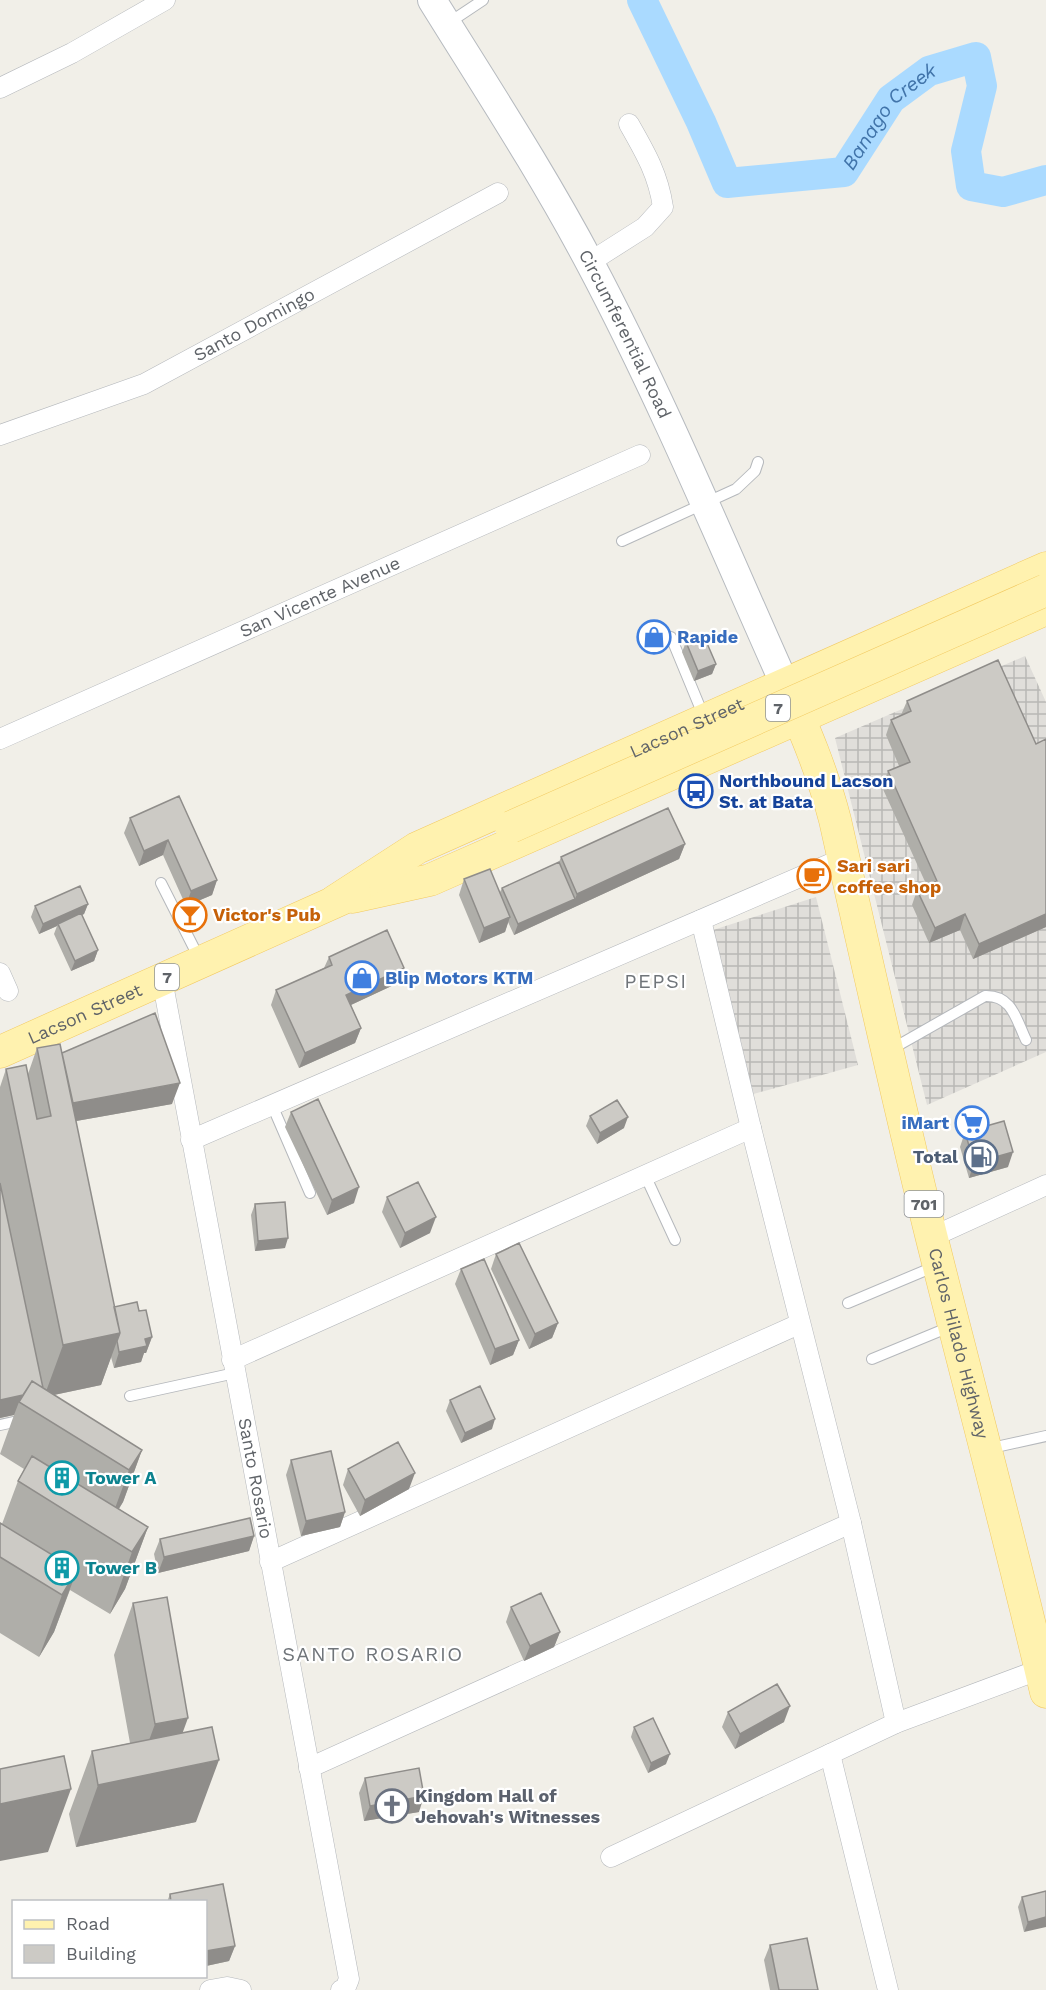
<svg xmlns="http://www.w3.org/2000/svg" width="1046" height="1990" viewBox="0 0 1046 1990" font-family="'Work Sans',sans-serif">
<defs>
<pattern id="industrial-grid" width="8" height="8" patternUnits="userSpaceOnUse" patternTransform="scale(1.5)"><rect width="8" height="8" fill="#e0deda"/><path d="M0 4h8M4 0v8" fill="none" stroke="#b9b8b5"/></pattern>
</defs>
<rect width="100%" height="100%" fill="#f1efe8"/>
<path fill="url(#industrial-grid)" d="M1025 656 1046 702V1052L927 1105 835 738Z
M816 897 858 1065 750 1095 713 930Z"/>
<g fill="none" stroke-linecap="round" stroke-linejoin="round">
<path stroke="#aadaff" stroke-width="30" id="s1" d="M642 0 701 122 727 183 844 172 891 99 929 71 976 57 982 86 966 151 971 186 1003 192 1046 180"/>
<g stroke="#b5b8bc" stroke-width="12">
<path id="lane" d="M447 24 483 0
M622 541 736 489 755 471 758 462
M671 637 704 717
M161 883 200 960
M890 1050 985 996C1012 995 1016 1019 1026 1040
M272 1105 310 1193
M645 1175 675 1240
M848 1303 936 1266
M872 1359 952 1326
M130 1396 235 1373
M0 1425 23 1420
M987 1449 1046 1436"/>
</g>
<g stroke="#b5b8bc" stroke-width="21">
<g id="street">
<path d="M0 88 72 53 165 0"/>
<path d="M590 262 645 227 663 207C658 174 645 152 629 124"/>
<path id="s2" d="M0 435 144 384 498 193"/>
<path id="s3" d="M0 739 640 455"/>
<path d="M701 920 751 1128"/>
<path d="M0 973 8 991"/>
<path id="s4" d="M162 979 349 1979 345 1989 341 1990"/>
<path d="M191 1140 844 858"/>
<path d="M932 1237 1046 1185"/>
<path d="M232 1360 751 1128 851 1523 896 1723"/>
<path d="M270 1562 799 1324"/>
<path d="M830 1754 888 1990"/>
<path d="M309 1768 851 1523"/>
<path d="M611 1857 896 1723 1041 1669"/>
<path d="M210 1990 227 1987 241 1990"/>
</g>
</g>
<g stroke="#b6babf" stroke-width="30">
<g id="secondary">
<path id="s5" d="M432 0C486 87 543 174 591 265 663 401 722 544 785 685"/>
</g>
</g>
<g stroke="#f2c960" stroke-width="33">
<g id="primary">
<path id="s6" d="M785 685C804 729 823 773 835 820 866 959 897 1097 931 1235 969 1387 1010 1539 1046 1692"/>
<path d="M353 897 430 880 1046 609"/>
<path id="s7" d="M335 901 417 848 1046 568"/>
<path id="s8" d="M0 1052 355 893"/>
</g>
</g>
<use href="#lane" stroke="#fff" stroke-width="10"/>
<use href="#street" stroke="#fff" stroke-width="20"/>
<use href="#secondary" stroke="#fff" stroke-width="28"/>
<use href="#primary" stroke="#fff2af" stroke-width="32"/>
<g stroke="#f2c960" stroke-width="33" stroke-linecap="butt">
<path id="primary-bridge" d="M511 827 1046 590"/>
</g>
<use href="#primary-bridge" stroke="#fff2af" stroke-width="32"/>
</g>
<path fill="#afaea9" d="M686 642 716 664 712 674 694 681 682 652Z
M907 701 1046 927 973 959 960 930 929 943 912 905 917 890 927 886 882 787 888 771 899 766 886 735 891 720 901 715Z
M179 796 217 880 212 895 186 906 163 855 139 866 124 833 130 818Z
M685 844 679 859 514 935 508 922 505 932 479 943 459 895 464 879 500 892 502 888 559 862 561 857Z
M88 904 84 914 82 915 98 950 94 961 71 971 54 934 57 926 39 934 31 917 35 906Z
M329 957 398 983 351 1005 361 1028 355 1043 299 1068 271 1005 276 990 324 968Z
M37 1048 62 1053 172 1104 76 1121 114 1307 139 1311 152 1337 146 1353H144L141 1362 114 1368 111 1357 101 1385 54 1395 142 1450 123 1502 119 1509 148 1527 125 1589 110 1614 70 1590 54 1632 39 1657 0 1633V1523L2 1524 18 1481 24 1469 0 1454 14 1415 0 1418V1087L6 1069 28 1074Z
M291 1112 354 1203 327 1215 285 1127Z
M590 1116 624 1128 597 1144 586 1126Z
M965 1132 1008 1167 969 1178 960 1147Z
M387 1197 430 1233 400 1248 382 1212Z
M255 1204 285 1248 255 1251 251 1215Z
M496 1254 558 1323 552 1338 529 1349 491 1269Z
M461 1269 519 1340 513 1355 490 1365 455 1284Z
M450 1400 492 1429 461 1443 446 1411Z
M291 1460 345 1512 340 1527 301 1536 286 1475Z
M348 1469 409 1489 360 1516 343 1485Z
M254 1536 249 1551 158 1573 154 1554 160 1539Z
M133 1603 183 1733 196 1822 76 1847 69 1814 92 1751 130 1743 114 1655Z
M511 1607 560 1632 554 1647 524 1661 506 1622Z
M728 1712 784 1722 735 1749 722 1727Z
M634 1727 666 1764 648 1773 631 1737Z
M365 1778 419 1812 364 1821 359 1793Z
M223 1884 235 1946 229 1961 206 1966V1902H167L170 1894Z
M1046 1891 1024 1932 1018 1907 1022 1897Z
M770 1945 818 1990H770L764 1960Z"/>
<path fill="#8f8d8a" d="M716 664 712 674 694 681 698 671Z
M168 840 163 855 139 866 144 851Z
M685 844 679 859 514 935 518 924 575 899 577 894Z
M217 880 212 895 186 906 191 891Z
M88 904 84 914 59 925 58 924 57 926 39 934 43 924Z
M965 914 960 930 929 943 935 928Z
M1046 914V927L973 959 979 944Z
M510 917 505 932 479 943 484 928Z
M98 950 94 961 71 971 75 961Z
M404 968 398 983 340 1010 346 995Z
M361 1028 355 1043 299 1068 305 1053Z
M180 1083 172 1104 65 1123 73 1103Z
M628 1117 624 1128 597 1144 600 1133Z
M1013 1152 1008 1167 969 1178 974 1163Z
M359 1187 354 1203 327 1215 332 1200Z
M436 1217 430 1233 400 1248 405 1233Z
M288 1238 285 1248 255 1251 258 1241Z
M558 1323 552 1338 529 1349 535 1334Z
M120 1333 101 1385 44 1397 63 1345Z
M152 1337 146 1353H144L141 1362 114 1368 119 1352 145 1339Z
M519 1340 513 1355 490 1365 495 1349Z
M44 1390 19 1402 14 1415 0 1418V1400Z
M495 1419 492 1429 461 1443 465 1433Z
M142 1450 123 1502 110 1522 129 1470Z
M415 1473 409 1489 360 1516 365 1500Z
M345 1512 340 1527 301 1536 306 1521Z
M148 1527 125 1589 110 1614 132 1552Z
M254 1536 249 1551 158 1573 164 1557Z
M77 1570 54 1632 39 1657 62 1595Z
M560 1632 554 1647 524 1661 530 1646Z
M790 1706 784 1722 735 1749 740 1734Z
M188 1718 169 1770 219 1760 196 1822 76 1847 98 1785 136 1776 155 1724Z
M670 1754 666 1764 648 1773 651 1763Z
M71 1789 48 1852 0 1861V1804Z
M424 1796 419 1812 364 1821 370 1806Z
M1046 1917V1927L1024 1932 1028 1922Z
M235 1946 229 1961 206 1966V1951Z"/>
<path fill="#cccac5" stroke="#8f8d8a" stroke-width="1.5" d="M703 634 716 664 698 671 686 642Z
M998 660 1036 744 1046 739V914L979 944 965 914 935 928 917 890 937 881 888 771 910 762 891 720 911 711 907 701Z
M179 796 217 880 191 891 168 840 144 851 130 818Z
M668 808 685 844 577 894 561 857Z
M559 862 575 899 518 924 502 888Z
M490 869 510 917 484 928 464 879Z
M80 886 88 904 43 924 35 906Z
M81 913 98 950 75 961 58 924Z
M387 930 404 968 346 995 361 1028 305 1053 276 990 332 965 329 957Z
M155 1013 180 1083 73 1103 62 1053Z
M60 1044 120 1333 63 1345 6 1069 26 1065 37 1119 51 1116 37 1048Z
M318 1099 359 1187 332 1200 291 1112Z
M617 1100 628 1117 600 1133 590 1116Z
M1004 1121 1013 1152 974 1163 965 1132Z
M418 1182 436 1217 405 1233 387 1197Z
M0 1183 43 1388 32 1381 23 1395 0 1400Z
M285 1202 288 1238 258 1241 255 1204Z
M519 1243 558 1323 535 1334 496 1254Z
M484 1259 519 1340 495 1349 461 1269Z
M137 1302 139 1311 146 1310 152 1337 145 1339 147 1346 119 1352 117 1341 120 1333 114 1307Z
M32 1381 142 1450 129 1470 19 1402Z
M480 1386 495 1419 465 1433 450 1400Z
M398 1442 415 1473 365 1500 348 1469Z
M331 1451 345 1512 306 1521 291 1460Z
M32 1456 148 1527 132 1552 18 1481Z
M250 1518 254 1536 164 1557 160 1539Z
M0 1523 77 1570 62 1595 0 1557Z
M541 1593 560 1632 530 1646 511 1607Z
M167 1597 188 1718 155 1724 133 1603Z
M777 1684 790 1706 740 1734 728 1712Z
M653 1718 670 1754 651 1763 634 1727Z
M212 1727 219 1760 98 1785 92 1751Z
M64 1756 71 1789 0 1804V1769Z
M419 1768 424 1796 370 1806 365 1778Z
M223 1884 235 1946 206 1951V1902H171L170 1894Z
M1046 1891V1917L1028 1922 1022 1897Z
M807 1938 818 1990H779L770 1945Z"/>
<defs>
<g id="shop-ring" transform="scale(1.725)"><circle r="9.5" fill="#fff" stroke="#3f7fe0" stroke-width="1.5"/><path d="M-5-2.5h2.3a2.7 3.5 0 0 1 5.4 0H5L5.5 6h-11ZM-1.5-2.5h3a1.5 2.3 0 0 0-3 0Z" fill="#3f7fe0"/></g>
<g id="bus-ring" transform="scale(1.725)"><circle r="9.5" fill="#fff" stroke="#1a4fb4" stroke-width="1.5"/><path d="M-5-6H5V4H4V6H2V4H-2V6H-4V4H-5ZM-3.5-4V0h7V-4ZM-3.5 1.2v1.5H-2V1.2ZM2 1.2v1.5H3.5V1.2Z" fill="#1a4fb4"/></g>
<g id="cafe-ring" transform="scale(1.725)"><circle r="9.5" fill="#fff" stroke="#e8710a" stroke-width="1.5"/><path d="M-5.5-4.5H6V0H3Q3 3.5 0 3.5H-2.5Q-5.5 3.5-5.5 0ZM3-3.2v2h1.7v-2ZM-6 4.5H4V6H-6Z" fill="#e8710a"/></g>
<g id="bar-ring" transform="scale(1.725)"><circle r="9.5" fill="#fff" stroke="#e8710a" stroke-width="1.5"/><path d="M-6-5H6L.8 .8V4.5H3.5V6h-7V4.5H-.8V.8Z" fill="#e8710a"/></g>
<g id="supermarket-ring" transform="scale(1.725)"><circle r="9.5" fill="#fff" stroke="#3f7fe0" stroke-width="1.5"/><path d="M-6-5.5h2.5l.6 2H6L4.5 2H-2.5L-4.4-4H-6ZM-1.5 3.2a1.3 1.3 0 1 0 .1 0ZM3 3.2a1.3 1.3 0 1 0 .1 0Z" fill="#3f7fe0"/></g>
<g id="fuel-ring" transform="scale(1.725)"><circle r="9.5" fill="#fff" stroke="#5c6f8a" stroke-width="1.5"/><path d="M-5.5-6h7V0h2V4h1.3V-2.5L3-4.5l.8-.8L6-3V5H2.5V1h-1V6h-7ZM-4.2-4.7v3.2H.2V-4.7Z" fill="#5c6f8a"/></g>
<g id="building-ring" transform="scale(1.725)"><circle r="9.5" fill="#fff" stroke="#0f9aa8" stroke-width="1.5"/><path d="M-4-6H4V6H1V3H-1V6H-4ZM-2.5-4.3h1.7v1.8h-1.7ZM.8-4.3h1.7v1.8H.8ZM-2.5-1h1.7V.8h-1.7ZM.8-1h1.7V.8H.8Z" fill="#0f9aa8"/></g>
<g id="church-ring" transform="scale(1.725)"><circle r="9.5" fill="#fff" stroke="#6b7280" stroke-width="1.5"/><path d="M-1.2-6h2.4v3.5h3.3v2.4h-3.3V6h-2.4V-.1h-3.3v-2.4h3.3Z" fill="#6b7280"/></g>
</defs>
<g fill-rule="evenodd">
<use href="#shop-ring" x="654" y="637"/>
<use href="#bus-ring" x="696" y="791"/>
<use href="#cafe-ring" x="814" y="876"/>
<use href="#bar-ring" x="190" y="915"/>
<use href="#shop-ring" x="362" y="978"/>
<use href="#supermarket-ring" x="972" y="1123"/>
<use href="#fuel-ring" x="981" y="1157"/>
<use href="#building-ring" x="62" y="1478"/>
<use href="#building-ring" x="62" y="1568"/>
<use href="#church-ring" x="392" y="1806"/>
</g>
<g text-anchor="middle" stroke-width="4.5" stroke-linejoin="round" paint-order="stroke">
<g fill="#fff" stroke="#8f9295" stroke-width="1.5">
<rect x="766" y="695" width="24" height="26" rx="4.5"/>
<rect x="155" y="964" width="24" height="26" rx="4.5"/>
<rect x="904.5" y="1191" width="39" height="26" rx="4.5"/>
</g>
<g font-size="16" font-weight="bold" fill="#5f6368">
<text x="778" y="714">7</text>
<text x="167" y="983">7</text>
<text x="924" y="1210">701</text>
</g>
<g font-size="18" fill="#5f6368" stroke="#fff">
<text dy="6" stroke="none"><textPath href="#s2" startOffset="278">Santo Domingo</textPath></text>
<text dy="6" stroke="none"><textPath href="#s5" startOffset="386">Circumferential Road</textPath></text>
<text dy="6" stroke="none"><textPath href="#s3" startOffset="350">San Vicente Avenue</textPath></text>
<text dy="6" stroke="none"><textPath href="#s7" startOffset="393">Lacson Street</textPath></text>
<text dy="6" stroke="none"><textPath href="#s8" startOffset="93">Lacson Street</textPath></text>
<text dy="6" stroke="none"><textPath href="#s6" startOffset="682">Carlos Hilado Highway</textPath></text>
<text dy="6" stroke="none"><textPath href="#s4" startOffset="508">Santo Rosario</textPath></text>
</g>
<g font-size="18" font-weight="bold" fill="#366cbe" stroke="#fff" text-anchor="start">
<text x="677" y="643">Rapide</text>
<text x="385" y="984">Blip Motors KTM</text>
<text x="949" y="1129" text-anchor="end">iMart</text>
</g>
<g font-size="18" font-weight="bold" fill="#164399" stroke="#fff" text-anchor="start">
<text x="719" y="787">Northbound Lacson<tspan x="719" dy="21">St. at Bata</tspan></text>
</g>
<g font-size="18" font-weight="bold" fill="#c56008" stroke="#fff" text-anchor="start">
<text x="837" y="872">Sari sari<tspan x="837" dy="21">coffee shop</tspan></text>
<text x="213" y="921">Victor's Pub</text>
</g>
<g font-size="18" font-weight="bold" fill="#4e5e75" stroke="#fff" text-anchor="end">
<text x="958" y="1163">Total</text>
</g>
<g font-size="18" font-weight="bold" fill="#0d838f" stroke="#fff" text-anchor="start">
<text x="85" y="1484">Tower A</text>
<text x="85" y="1574">Tower B</text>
</g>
<g font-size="18" font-weight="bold" fill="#5b616d" stroke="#fff" text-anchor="start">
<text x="415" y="1802">Kingdom Hall of<tspan x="415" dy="21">Jehovah's Witnesses</tspan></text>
</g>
<g font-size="20" font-style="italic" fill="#4174aa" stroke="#fff">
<text dy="7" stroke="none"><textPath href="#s1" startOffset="392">Banago Creek</textPath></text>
</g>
<g font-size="20" letter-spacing="1.5" fill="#70757a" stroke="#fff">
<text x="656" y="988">PEPSI</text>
<text x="373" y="1661">SANTO ROSARIO</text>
</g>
</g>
<rect x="12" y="1900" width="195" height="78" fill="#ffffff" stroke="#bfc1c3" stroke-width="1.5"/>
<rect x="24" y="1920" width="30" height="9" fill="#fff2af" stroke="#bfc1c3" stroke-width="1.5"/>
<text x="66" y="1930" font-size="18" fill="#5f6368">Road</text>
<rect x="24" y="1945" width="30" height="18" fill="#cccac5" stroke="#bfc1c3" stroke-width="1.5"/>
<text x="66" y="1960" font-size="18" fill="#5f6368">Building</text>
</svg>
